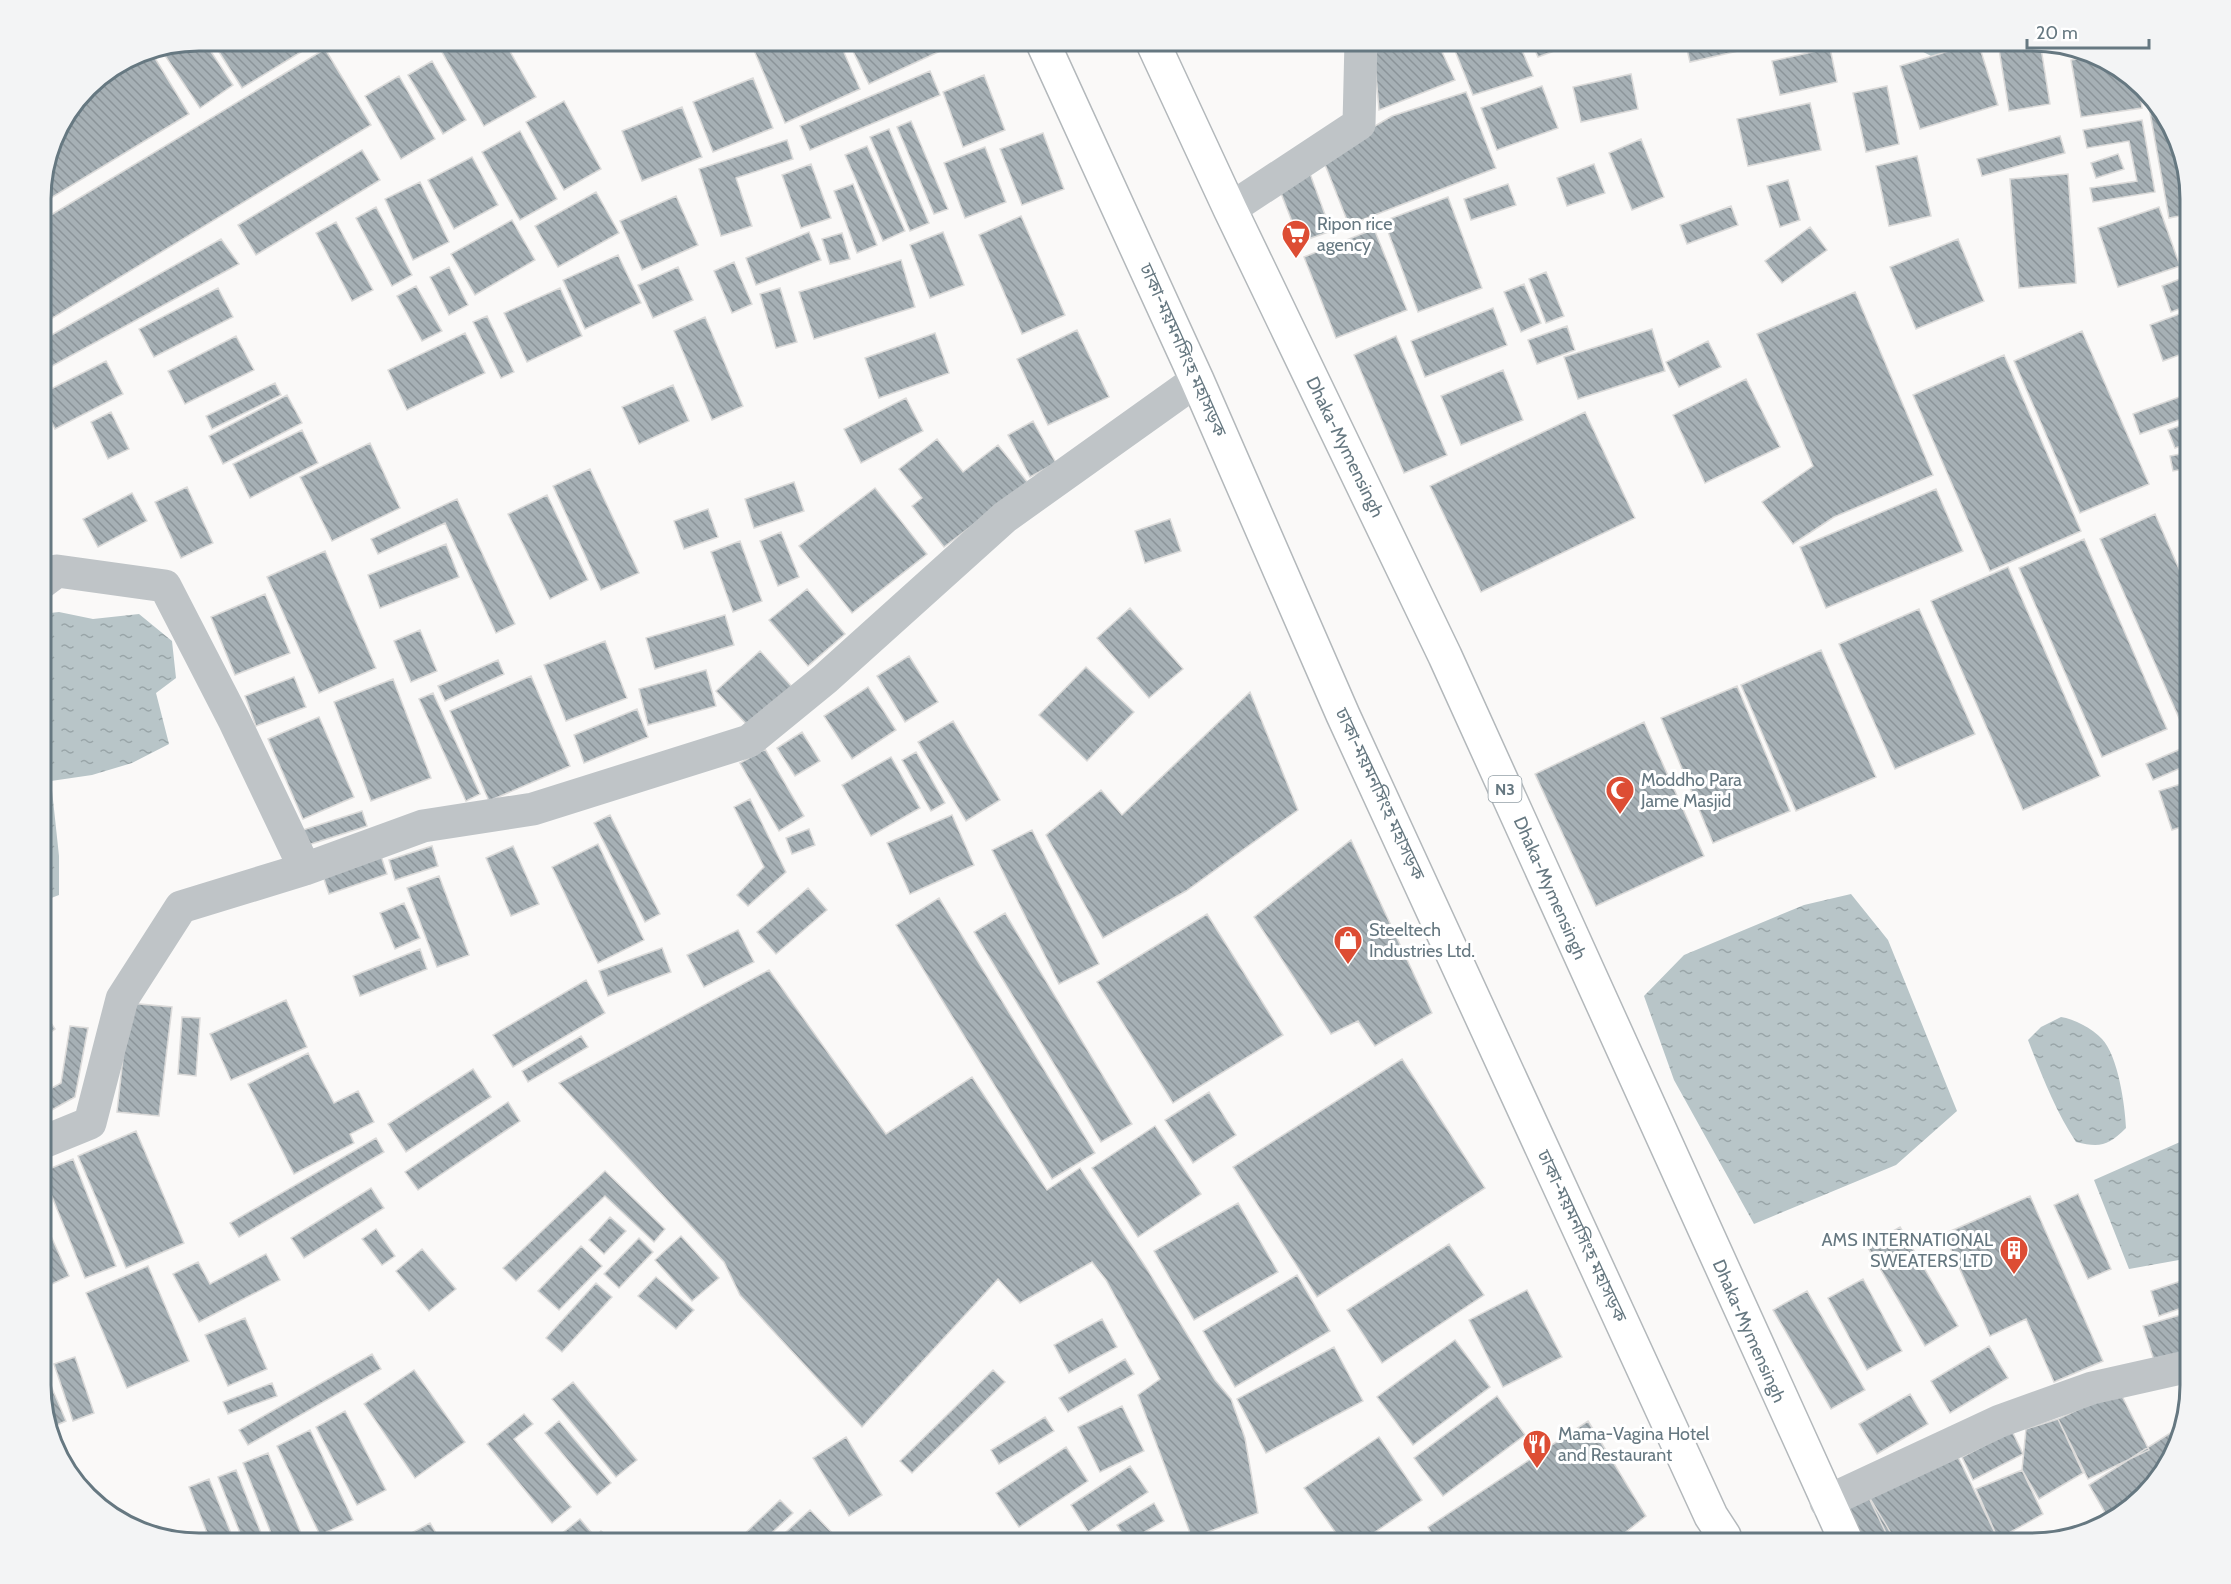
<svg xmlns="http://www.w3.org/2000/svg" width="2231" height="1584" viewBox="0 0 2231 1584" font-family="Cabin,'Noto Sans Bengali',sans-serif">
<defs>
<pattern id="water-ripples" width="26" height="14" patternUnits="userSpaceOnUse" patternTransform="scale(1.5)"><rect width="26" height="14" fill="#b8c5c8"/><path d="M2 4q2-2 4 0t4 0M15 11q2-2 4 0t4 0" fill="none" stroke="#99a5a8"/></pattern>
<pattern id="building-back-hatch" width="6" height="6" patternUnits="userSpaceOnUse" patternTransform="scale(1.5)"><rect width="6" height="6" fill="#a6b0b5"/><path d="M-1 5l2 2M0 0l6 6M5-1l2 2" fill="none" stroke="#8b9499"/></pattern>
</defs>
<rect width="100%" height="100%" fill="#faf9f8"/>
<path fill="url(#water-ripples)" d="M1902 41H1979L1933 57Z
M59 612 93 619 139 614 172 641 176 678 156 693 169 744 132 763 92 775 51 781 59 856V895L41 902V614Z
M1851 894 1888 940 1957 1111 1896 1165 1754 1224 1674 1080 1644 996 1684 955 1804 905Z
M2061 1017C2074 1019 2092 1028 2102 1039 2118 1056 2125 1105 2126 1128 2108 1146 2100 1148 2076 1142 2055 1110 2042 1076 2028 1040L2041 1027Z
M2180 1142 2190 1165V1258L2129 1269 2094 1180Z"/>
<path fill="url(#building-back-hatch)" stroke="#dcdbda" stroke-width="1.5" d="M199 40 204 41 233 85 200 108 160 48Z
M212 41H319L242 88Z
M446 41H504L536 97 484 126 438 45Z
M750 41H839L860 89 785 123Z
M848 41H962L869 84Z
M1373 41H1437L1455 80 1379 110Z
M1451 41H1518L1533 76 1473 95Z
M1531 41H1581L1538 57Z
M1685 41H1745L1747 49 1690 62Z
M1778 41H1799L1780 47Z
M1978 42 1998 105 1920 129 1900 66Z
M2040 42 2050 104 2009 111 1999 49Z
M1830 48 1837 82 1780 95 1772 61Z
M325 49 371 125 41 325V221Z
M150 50 189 114 41 204V189L53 138 87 87 139 52Z
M2096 56 2128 73 2139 86 2142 108 2081 117 2071 60Z
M432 61 466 120 443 134 408 75Z
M930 71 940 95 810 150 800 126Z
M1631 74 1638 109 1581 122 1573 87Z
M984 75 1005 130 963 147 943 92Z
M399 76 435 139 401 159 365 96Z
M753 78 773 128 713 152 693 102Z
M1542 86 1558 128 1497 150 1481 108Z
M1887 86 1899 144 1866 152 1853 93Z
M1466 92 1496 168 1349 225 1322 157 1392 116Z
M2147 96 2174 129 2190 214 2169 218Z
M564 101 601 169 564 190 526 122Z
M1810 103 1821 150 1748 166 1737 119Z
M682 107 702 157 642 181 622 131Z
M2142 120 2155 192 2093 202 2090 188 2137 181 2129 141 2087 148 2083 130Z
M911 121 948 209 934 214 897 127Z
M889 129 929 223 910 231 870 137Z
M520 131 557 199 520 220 482 152Z
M1043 133 1064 189 1022 205 1000 149Z
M2060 136 2065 153 1982 176 1977 159Z
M1641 139 1664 197 1632 210 1609 153Z
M787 140 793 159 736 178 752 226 721 236 699 169Z
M867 146 905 231 883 241 845 155Z
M985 147 1006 202 965 218 944 163Z
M362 150 380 180 256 255 238 225Z
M2118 154 2124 169 2096 178 2091 163Z
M1917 156 1931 216 1889 226 1876 166Z
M472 157 498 205 454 229 428 180Z
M811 164 831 218 801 228 782 175Z
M1594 164 1605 193 1567 206 1557 178Z
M1309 171 1331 231 1300 242 1277 183Z
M2068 174 2076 283 2019 288 2010 179Z
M1788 180 1800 220 1780 227 1767 186Z
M420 182 449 242 413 260 385 199Z
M853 184 877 245 857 253 834 191Z
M1508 184 1516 205 1471 220 1464 199Z
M596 192 619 233 558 267 535 226Z
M676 196 698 245 642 270 620 221Z
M1448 197 1482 288 1418 312 1384 221Z
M1731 206 1738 225 1687 244 1680 225Z
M376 207 412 275 392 286 356 218Z
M2159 207 2180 266 2118 287 2098 228Z
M1021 216 1065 315 1022 334 979 235Z
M512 220 535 260 475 295 451 254Z
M336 222 373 290 352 301 316 233Z
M1810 227 1827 250 1782 283 1765 261Z
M1374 229 1407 310 1336 338 1304 257Z
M809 232 821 260 756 285 746 258Z
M943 232 964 285 930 298 910 245Z
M842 233 850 259 830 264 822 239Z
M221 239 239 264 43 371 41 367V341Z
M1958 239 1984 301 1916 329 1890 267Z
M618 255 641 303 585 329 563 280Z
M901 260 915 307 814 339 799 292Z
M734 262 752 304 732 313 714 271Z
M449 267 468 305 449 315 430 277Z
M678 267 693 300 653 318 638 285Z
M1546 272 1564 316 1546 323 1529 279Z
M2190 275V305L2171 312 2162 286Z
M1524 284 1541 323 1521 332 1504 292Z
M416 286 442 331 422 341 397 296Z
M218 288 233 317 154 357 139 329Z
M560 288 582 336 527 362 504 313Z
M780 288 797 342 776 348 760 294Z
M1855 292 1933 475 1834 517 1793 544 1762 502 1813 466 1757 334Z
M1493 308 1507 345 1425 377 1411 341Z
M2190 310V351L2163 361 2150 325Z
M487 316 514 372 501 378 473 322Z
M705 317 743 406 712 420 674 331Z
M1567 326 1575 350 1537 364 1528 340Z
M1652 329 1665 371 1578 399 1564 357Z
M1077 330 1109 397 1048 425 1017 359Z
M2082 331 2149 484 2080 513 2014 361Z
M465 333 485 373 407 410 388 370Z
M935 333 949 373 879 398 865 358Z
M236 336 254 370 185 404 168 371Z
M1396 336 1447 455 1404 473 1354 355Z
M1708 341 1721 367 1679 387 1666 362Z
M2004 355 2081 531 1990 571 1913 395Z
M106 361 123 394 55 429 41 401V394Z
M1503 370 1523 420 1461 445 1441 396Z
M1746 379 1780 447 1705 483 1673 415Z
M275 383 281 395 212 429 206 416Z
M673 385 689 421 639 444 622 407Z
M2190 393V416L2140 434 2133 414Z
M287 395 302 423 223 464 209 436Z
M906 398 923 431 861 463 844 429Z
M111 412 129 449 108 459 91 422Z
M1585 412 1635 518 1481 592 1430 486Z
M1033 421 1056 463 1030 477 1008 435Z
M2190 422V443L2175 448 2168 430Z
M302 430 318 463 250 498 233 464Z
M41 435 48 452 41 456Z
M937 439 963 472 998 445 1028 483 944 547 912 506 922 498 899 469Z
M370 443 400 508 332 541 300 477Z
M2190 452V468L2173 471 2170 456Z
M590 469 639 573 601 590 553 486Z
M2190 476V493L2188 494 2186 477Z
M794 482 804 511 754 528 745 499Z
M187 487 213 543 181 558 155 502Z
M875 488 927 554 852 613 799 546Z
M1936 489 1963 551 1826 608 1800 547Z
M132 493 147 521 98 547 83 519Z
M547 495 588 580 550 599 508 514Z
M457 499 515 624 496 633 445 523 378 554 371 539Z
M708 509 718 537 684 549 674 521Z
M2155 514 2190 594V724L2183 727 2100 539Z
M1170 519 1181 551 1145 563 1135 531Z
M781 532 799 577 778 586 760 541Z
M2084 539 2167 729 2102 757 2019 568Z
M740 541 762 601 733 612 711 552Z
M446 544 459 577 380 608 368 575Z
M325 551 376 668 319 693 267 577Z
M2008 567 2100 776 2023 810 1931 601Z
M807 589 845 634 808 666 769 620Z
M265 594 290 653 235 675 211 617Z
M1130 608 1183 669 1149 698 1097 638Z
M1919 609 1975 734 1895 769 1839 644Z
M725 615 734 645 655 669 646 638Z
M420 630 437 671 411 682 394 641Z
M605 641 627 698 566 721 544 665Z
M1821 650 1876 777 1796 811 1741 685Z
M760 651 793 688 749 727 716 691Z
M909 656 938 702 905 722 877 676Z
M498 660 504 674 445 701 438 686Z
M1086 667 1134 712 1087 761 1039 715Z
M706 670 716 706 648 725 639 689Z
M531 676 570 766 489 801 450 711Z
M294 677 306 707 256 726 245 696Z
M393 679 431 778 371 801 334 702Z
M1737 686 1790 811 1713 843 1661 718Z
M868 687 896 730 852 759 824 716Z
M1250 692 1298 810 1186 891 1103 938 1046 835 1101 790 1122 815Z
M433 693 480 794 466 801 419 699Z
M637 709 648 737 584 763 574 735Z
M319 717 354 797 303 819 268 739Z
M953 721 1000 800 966 821 918 742Z
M1644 722 1704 856 1596 906 1535 774Z
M802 732 820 761 795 776 777 748Z
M2190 745V764L2153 780 2146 764Z
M765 749 804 816 779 831 740 763Z
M916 752 945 803 931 811 902 760Z
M891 757 920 808 871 836 842 785Z
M2190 781V824L2172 830 2159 791Z
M750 799 786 872 748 906 737 895 764 867 734 807Z
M362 811 367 826 308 845 303 830Z
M610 815 660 914 645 922 594 823Z
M952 815 974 865 910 894 887 843Z
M809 829 815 845 792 854 786 838Z
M1032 830 1099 964 1059 984 992 850Z
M1351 840 1432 1013 1375 1046 1358 1021 1331 1034 1254 917Z
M598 844 644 940 598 963 552 867Z
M432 846 438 866 395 880 389 860Z
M513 846 539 904 511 916 486 858Z
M380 853 387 874 329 894 322 873Z
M439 876 469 955 437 967 407 888Z
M808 888 827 910 776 954 757 932Z
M939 898 1095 1153 1052 1179 896 925Z
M404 903 420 938 395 949 380 913Z
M1005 913 1132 1124 1101 1142 974 932Z
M1207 914 1283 1035 1173 1103 1097 982Z
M738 930 754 962 704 987 687 955Z
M662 948 671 972 608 996 599 971Z
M420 949 427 969 360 996 353 976Z
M769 970 886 1134 972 1077 1047 1190 1080 1168 1147 1269 1215 1380 1231 1399 1245 1438 1258 1513 1192 1538 1138 1395 1160 1379 1106 1280 1092 1262 1020 1303 998 1279 862 1427 740 1295 724 1262 559 1083Z
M586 980 605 1013 513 1067 493 1035Z
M286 1000 307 1047 231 1080 210 1034Z
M129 1003 172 1007 159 1116 117 1112Z
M41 1008 55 1029 41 1039Z
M182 1017 200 1018 196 1076 178 1074Z
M70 1026 88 1028 75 1097 41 1116V1094L61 1083Z
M581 1036 588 1047 528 1082 522 1071Z
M308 1053 334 1103 358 1091 374 1122 350 1134 354 1143 294 1174 248 1084Z
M1402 1059 1485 1188 1317 1297 1233 1167Z
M473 1069 491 1097 406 1152 388 1124Z
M1209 1092 1236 1135 1193 1163 1165 1120Z
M508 1102 520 1121 418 1190 405 1172Z
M1155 1126 1201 1194 1138 1237 1092 1168Z
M136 1131 184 1243 126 1268 78 1156Z
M376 1138 384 1152 239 1237 230 1223Z
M73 1159 116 1266 85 1278 42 1172Z
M605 1171 665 1229 654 1242 605 1196 516 1281 503 1268Z
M371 1188 384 1208 304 1258 291 1238Z
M2078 1194 2111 1269 2088 1279 2054 1205Z
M2030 1196 2103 1361 2054 1382 2026 1319 1990 1336 1944 1234Z
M1238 1203 1278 1272 1194 1320 1154 1251Z
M41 1214 69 1276 41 1289Z
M610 1217 626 1231 604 1254 589 1240Z
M1900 1227 1958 1326 1925 1346 1867 1246Z
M376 1229 395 1256 382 1265 362 1239Z
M681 1236 719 1278 692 1301 655 1260Z
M639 1238 653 1252 619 1288 604 1274Z
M1449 1244 1484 1295 1382 1363 1347 1310Z
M581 1246 602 1266 559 1310 538 1291Z
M422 1249 456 1289 429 1311 396 1271Z
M266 1254 280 1280 199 1322 173 1274 198 1262 210 1284Z
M148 1266 189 1361 127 1388 86 1293Z
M1297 1275 1330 1331 1235 1387 1203 1331Z
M656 1277 694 1310 676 1329 638 1296Z
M2190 1278V1305L2159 1316 2151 1291Z
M1863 1279 1902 1351 1867 1370 1828 1298Z
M596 1283 612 1297 562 1352 546 1338Z
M1527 1290 1562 1357 1503 1387 1469 1320Z
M1807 1291 1865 1390 1831 1409 1773 1310Z
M2190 1312V1369L2160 1379 2143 1326Z
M245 1318 267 1369 228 1386 205 1335Z
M1102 1319 1117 1347 1069 1373 1054 1345Z
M1455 1340 1490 1387 1413 1445 1377 1397Z
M1989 1346 2008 1378 1950 1413 1931 1381Z
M1334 1347 1363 1401 1266 1453 1237 1399Z
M372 1354 381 1369 248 1445 239 1430Z
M75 1357 94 1413 73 1421 54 1364Z
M1125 1359 1134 1374 1068 1412 1059 1398Z
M414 1370 465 1442 415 1478 364 1404Z
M993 1370 1005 1382 912 1473 900 1461Z
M45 1372 66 1421 50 1428 41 1395V1374Z
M573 1382 637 1460 616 1477 552 1399Z
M272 1383 277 1396 228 1414 223 1402Z
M2119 1390 2149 1450 2088 1479 2058 1419Z
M1910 1394 1928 1424 1877 1454 1859 1424Z
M1497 1396 1525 1435 1443 1496 1414 1458Z
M1122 1406 1144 1451 1100 1472 1078 1427Z
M345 1411 386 1490 357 1505 316 1427Z
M524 1414 533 1424 514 1439 571 1507 552 1523 487 1444Z
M1045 1417 1054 1431 999 1464 991 1450Z
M2058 1419 2083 1473 2039 1499 2022 1470 2026 1429Z
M559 1421 611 1483 597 1495 545 1433Z
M1588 1421 1646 1516 1612 1543H1436L1428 1527Z
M2184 1425 2182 1436 2181 1439 2175 1430Z
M310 1430 353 1520 320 1535 277 1446Z
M2175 1430 2181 1439 2158 1481 2110 1521 2089 1485Z
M2012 1431 2023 1454 1973 1480 1962 1457Z
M846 1437 882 1495 849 1516 813 1458Z
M1379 1437 1422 1500 1359 1543H1343L1304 1488Z
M1066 1447 1088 1481 1019 1527 996 1493Z
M268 1453 305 1543H275L243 1463Z
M1957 1455 1998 1539 1988 1543H1891L1866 1492Z
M1130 1466 1148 1492 1088 1532 1071 1505Z
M236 1470 265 1543H244L218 1477Z
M2022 1470 2043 1514 1998 1539 1976 1489Z
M209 1479 235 1543H211L189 1487Z
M1866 1492 1897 1543H1859L1840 1507Z
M780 1500 793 1513 761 1543H735Z
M1154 1503 1164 1521 1127 1542 1117 1525Z
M810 1510 842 1543H774Z
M580 1519 591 1532 578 1543H550Z
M430 1523 442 1543H393Z
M601 1531 616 1543H590Z
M1176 1535 1180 1543H1158Z
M1419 1535 1424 1543H1405Z
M1651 1535 1655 1543H1641Z
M1098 1536 1103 1543H1086Z"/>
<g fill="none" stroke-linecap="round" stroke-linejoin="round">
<g stroke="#b3b8bb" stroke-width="36">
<path id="highway" d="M1042 41 1197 380 1343 715 1711 1516 1724 1536 1726 1543
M1152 41 1230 209 1445 656 1847 1543"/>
</g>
<path stroke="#bfc4c7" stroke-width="33" d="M1230 209 1359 124 1361 41
M41 583 57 571 165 586 234 720 305 869
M41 1143 90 1123 122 999 181 907 305 869 423 826 533 809 749 741 825 679 1005 517 1197 380
M1826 1502 2000 1421 2092 1388 2190 1366"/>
<use href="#highway" stroke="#fff" stroke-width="33"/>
</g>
<defs>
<g id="supermarket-pin" transform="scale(1.5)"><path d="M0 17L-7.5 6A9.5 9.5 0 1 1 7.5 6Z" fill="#dd4d34" stroke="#fff"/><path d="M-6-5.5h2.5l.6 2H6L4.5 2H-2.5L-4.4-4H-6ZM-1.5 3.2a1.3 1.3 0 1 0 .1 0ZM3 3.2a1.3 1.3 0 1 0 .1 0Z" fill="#fff"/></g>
<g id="mosque-pin" transform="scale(1.5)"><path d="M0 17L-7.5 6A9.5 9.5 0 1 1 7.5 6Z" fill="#dd4d34" stroke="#fff"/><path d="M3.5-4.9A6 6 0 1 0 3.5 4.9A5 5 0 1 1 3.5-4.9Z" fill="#fff"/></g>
<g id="shop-pin" transform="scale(1.5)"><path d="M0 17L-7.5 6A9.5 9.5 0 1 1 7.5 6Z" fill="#dd4d34" stroke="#fff"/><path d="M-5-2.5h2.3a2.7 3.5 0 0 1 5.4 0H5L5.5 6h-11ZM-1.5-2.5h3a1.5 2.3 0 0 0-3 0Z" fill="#fff"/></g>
<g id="building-pin" transform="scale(1.5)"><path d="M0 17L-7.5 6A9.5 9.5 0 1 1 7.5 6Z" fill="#dd4d34" stroke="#fff"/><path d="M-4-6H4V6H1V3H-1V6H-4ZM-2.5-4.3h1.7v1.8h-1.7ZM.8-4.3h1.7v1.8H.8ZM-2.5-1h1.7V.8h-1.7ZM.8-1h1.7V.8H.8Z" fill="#fff"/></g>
<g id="restaurant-pin" transform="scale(1.5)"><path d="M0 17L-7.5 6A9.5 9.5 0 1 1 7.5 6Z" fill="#dd4d34" stroke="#fff"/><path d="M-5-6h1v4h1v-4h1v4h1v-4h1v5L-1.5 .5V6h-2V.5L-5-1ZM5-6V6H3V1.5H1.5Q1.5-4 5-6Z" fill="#fff"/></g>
</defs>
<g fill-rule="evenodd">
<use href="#supermarket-pin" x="1296" y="234"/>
<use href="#mosque-pin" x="1620" y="790"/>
<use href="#shop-pin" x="1348" y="940"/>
<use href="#building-pin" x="2014" y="1250"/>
<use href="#restaurant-pin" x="1537" y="1444"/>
</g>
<g text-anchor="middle" stroke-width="6" stroke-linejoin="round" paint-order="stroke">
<rect fill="#fff" stroke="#94a0a7" stroke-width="1.5" x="1488.5" y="776" width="33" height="26" rx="4.5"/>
<g font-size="16" font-weight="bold" fill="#667881">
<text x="1505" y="795">N3</text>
</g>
<g font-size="18" fill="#667881" stroke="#fff" text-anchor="start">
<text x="1317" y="230">Ripon rice<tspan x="1317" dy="21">agency</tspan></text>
<text x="1641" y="786">Moddho Para<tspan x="1641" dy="21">Jame Masjid</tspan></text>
<text x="1369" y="936">Steeltech<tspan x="1369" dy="21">Industries Ltd.</tspan></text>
<text x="1993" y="1246" text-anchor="end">AMS INTERNATIONAL<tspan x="1993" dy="21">SWEATERS LTD</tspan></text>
<text x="1558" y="1440">Mama-Vagina Hotel<tspan x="1558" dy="21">and Restaurant</tspan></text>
</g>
<g font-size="18" fill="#667881" stroke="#fff">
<text transform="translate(1183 350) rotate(66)" y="6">ঢাকা-ময়মনসিংহ মহাসড়ক</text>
<text transform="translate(1345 447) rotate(64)" y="6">Dhaka-Mymensingh</text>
<text transform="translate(1380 794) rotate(65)" y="6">ঢাকা-ময়মনসিংহ মহাসড়ক</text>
<text transform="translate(1550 888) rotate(66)" y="6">Dhaka-Mymensingh</text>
<text transform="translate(1582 1236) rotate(65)" y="6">ঢাকা-ময়মনসিংহ মহাসড়ক</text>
<text transform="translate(1749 1331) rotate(66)" y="6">Dhaka-Mymensingh</text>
</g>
</g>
<path d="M0 0H2231V1584H0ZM199 51H2032A148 148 0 0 1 2180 199V1385A148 148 0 0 1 2032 1533H199A148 148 0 0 1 51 1385V199A148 148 0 0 1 199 51Z" fill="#f3f4f5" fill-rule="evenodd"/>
<path fill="none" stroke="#667881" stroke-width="3" d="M199 51H2032A148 148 0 0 1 2180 199V1385A148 148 0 0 1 2032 1533H199A148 148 0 0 1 51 1385V199A148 148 0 0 1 199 51Z"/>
<path d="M2027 39v9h122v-9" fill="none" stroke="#667881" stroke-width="3"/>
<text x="2036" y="39" font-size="18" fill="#667881" stroke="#ffffff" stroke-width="4.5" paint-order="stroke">20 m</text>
</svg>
